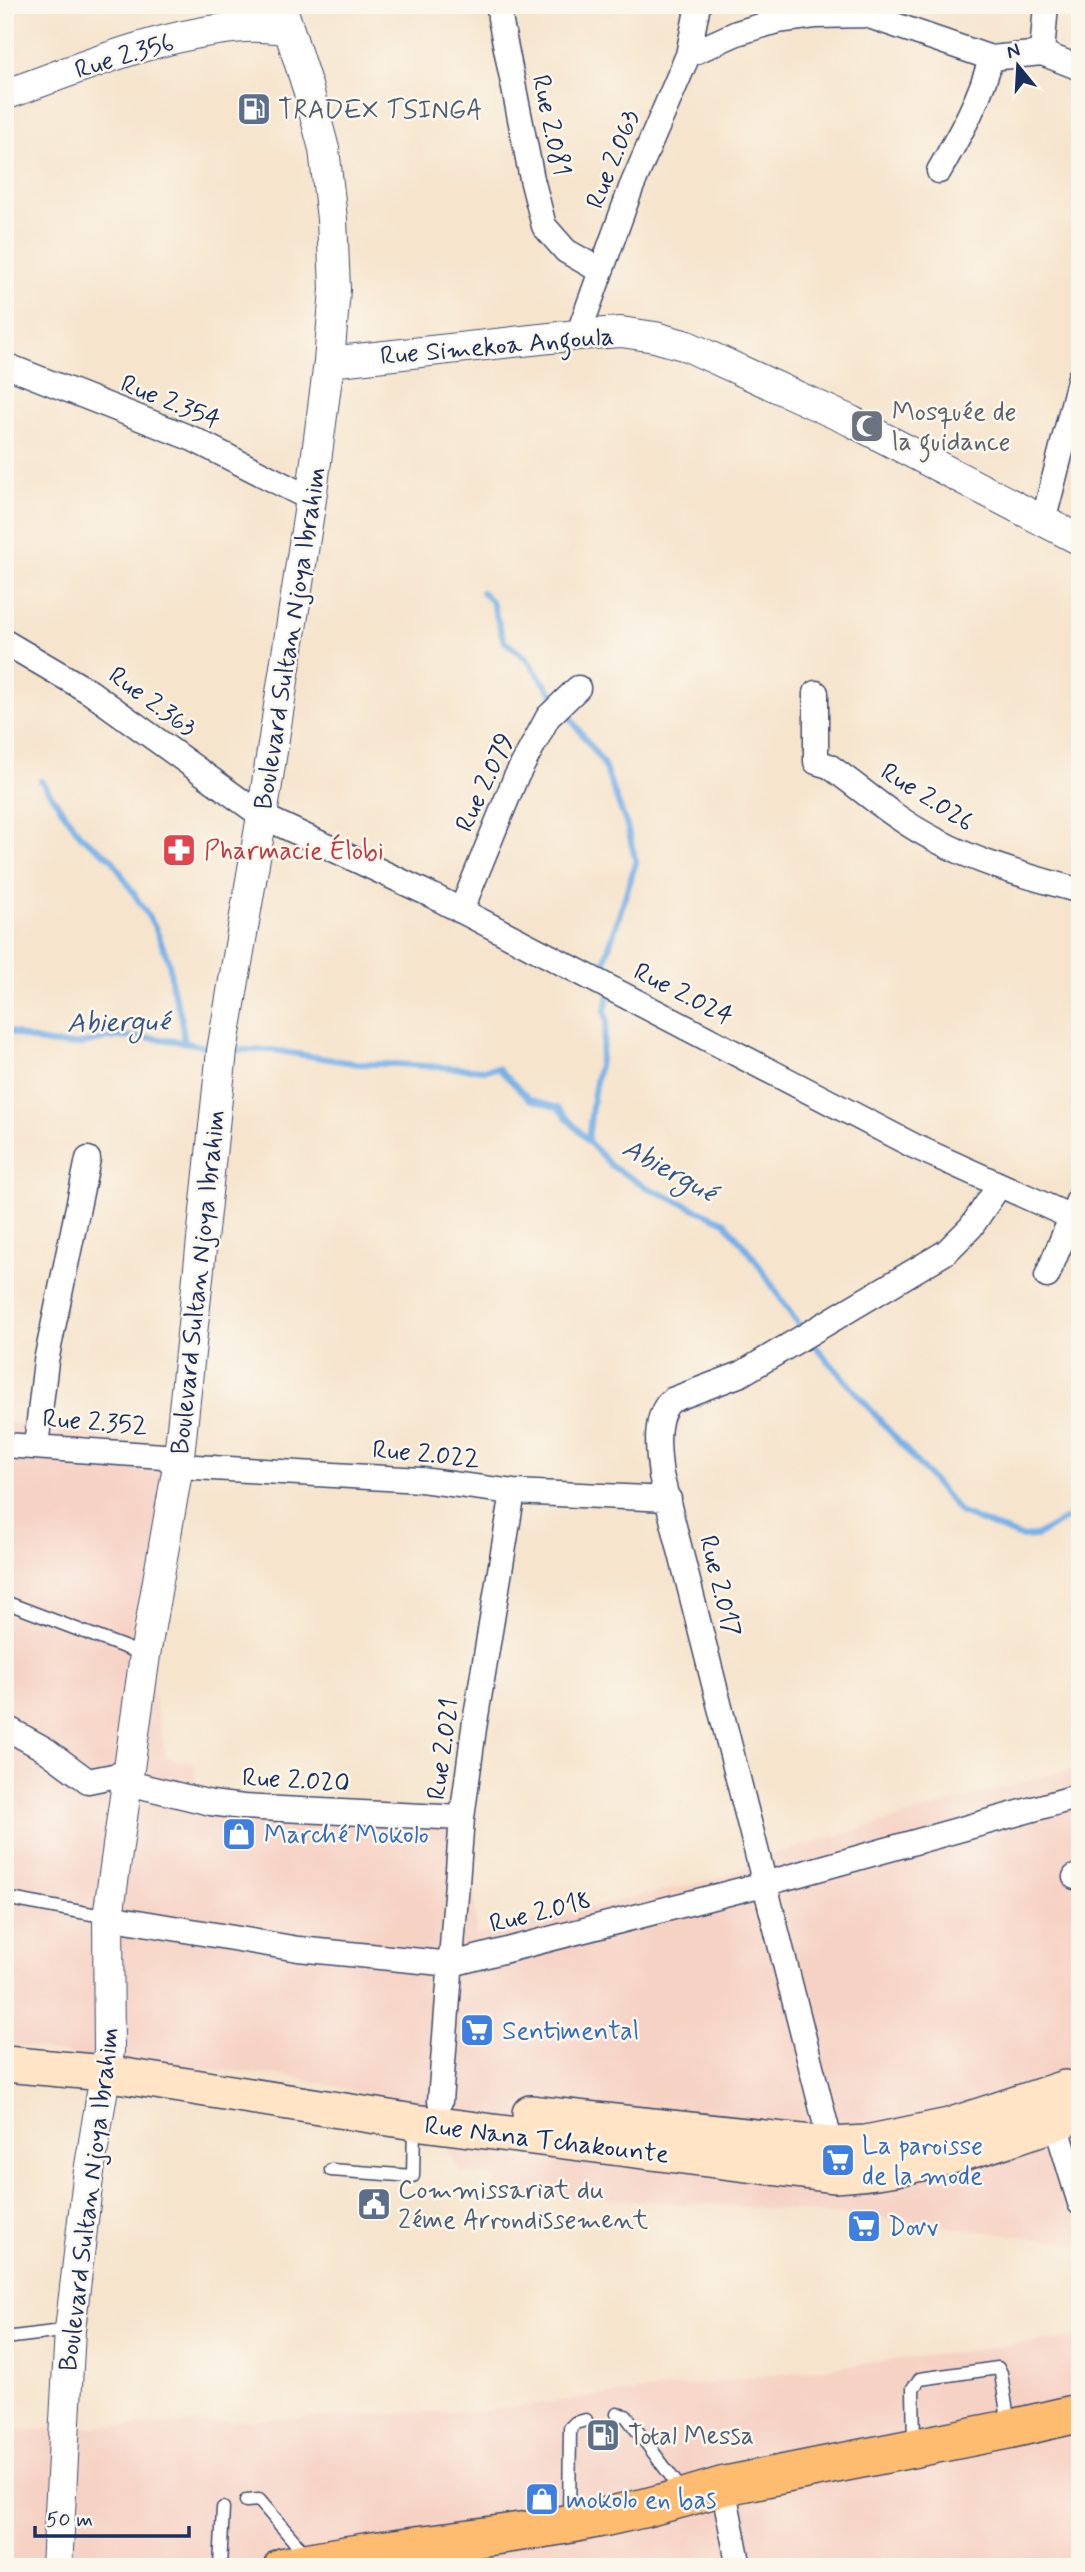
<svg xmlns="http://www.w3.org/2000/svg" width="1085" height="2572" viewBox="0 0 1085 2572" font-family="Mynerve,sans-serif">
<rect width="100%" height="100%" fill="#fbf7ec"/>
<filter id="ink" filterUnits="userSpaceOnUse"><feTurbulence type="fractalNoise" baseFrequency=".0143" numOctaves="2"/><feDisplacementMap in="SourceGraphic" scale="14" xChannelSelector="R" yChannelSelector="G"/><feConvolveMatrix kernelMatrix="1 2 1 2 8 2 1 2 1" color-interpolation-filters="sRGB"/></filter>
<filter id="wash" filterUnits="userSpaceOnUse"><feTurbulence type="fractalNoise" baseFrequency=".00686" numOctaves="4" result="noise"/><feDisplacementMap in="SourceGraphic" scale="28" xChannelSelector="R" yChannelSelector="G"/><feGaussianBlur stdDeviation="1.57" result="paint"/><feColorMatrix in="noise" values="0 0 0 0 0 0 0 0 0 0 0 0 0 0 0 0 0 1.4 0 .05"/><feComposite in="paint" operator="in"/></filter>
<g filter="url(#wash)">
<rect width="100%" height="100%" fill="#f6e4cc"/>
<path fill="#f6d2c4" d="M5 1422 95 1434 172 1453 146 1656 166 1757 195 1764 196 1788 288 1799 473 1811 476 1935 723 1877 764 1857 1039 1777 1080 1768V2248L1057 2241 887 2219 722 2205 493 2193 494 2176 460 2172 438 2130V2110L289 2076 93 2059 5 2043Z
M1080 2337V2567H5V2431L491 2410Z"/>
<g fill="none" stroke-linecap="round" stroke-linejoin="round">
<path stroke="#77b1e8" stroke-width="6" d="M482 592 492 602 504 641 526 658 556 699
M563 708 603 763 627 826 636 862 605 960 607 977
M41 781 81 836 112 859 155 927 169 962 172 987 181 1016 184 1041
M5 1029C27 1040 55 1047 79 1044 92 1043 104 1038 117 1037 144 1035 188 1042 214 1049
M232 1050H272L359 1064H396L485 1070 498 1068 529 1099 558 1108 611 1166 646 1187 725 1222 754 1258 803 1332
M588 1141 593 1098 607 1022 605 1011 609 995
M810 1340 961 1513 1021 1537 1036 1536 1064 1520 1080 1516"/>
</g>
</g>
<g filter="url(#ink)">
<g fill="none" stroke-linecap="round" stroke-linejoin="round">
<g stroke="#3c4a6e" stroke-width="15">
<path id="service" d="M5 1602 145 1655
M5 1898 108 1917
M331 2170 413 2176 414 2126
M5 2338 70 2330
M617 2414 626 2416 683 2492
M914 2445 913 2388 920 2379 998 2368 1001 2373 1009 2426
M246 2501 259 2500 307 2556
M569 2520 570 2428 575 2423 586 2420
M220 2567 223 2508"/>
</g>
<g stroke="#3c4a6e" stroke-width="27">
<path id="minor" d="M499 5 500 18 532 179 544 226 566 251 601 271
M1042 53 1046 5
M688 55 737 33 777 21 815 16 866 15 991 58 1042 53 1080 68
M939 171C960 134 980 100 991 58
M578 335 631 188 688 55 698 5
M5 365 193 439 311 499
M1043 522 1080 377
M5 642 90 692 262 816 433 896 914 1146 1080 1221
M816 693V762L829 766C863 790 896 820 934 839 980 864 1030 877 1080 891
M461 911 515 779 548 717 578 688
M1047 1276 1080 1196
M5 1445 163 1456 178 1466 421 1480 513 1492 669 1499
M36 1446 46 1361 88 1159
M5 1727 46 1750 88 1781 118 1775 128 1783 211 1803 243 1807 462 1818
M1075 1877 1080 1875
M108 1917 298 1949 452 1964 764 1884 1080 1796
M440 2101 462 1818 474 1728 513 1492
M1051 2108 1080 2203
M832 2160 831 2145 661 1475C658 1453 653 1415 672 1400L741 1374 946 1252 971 1227 999 1186
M723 2486 739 2567"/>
</g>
<g stroke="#3c4a6e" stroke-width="32">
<path id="tertiary" d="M5 95C82 67 162 33 244 27 258 26 273 28 287 29
M329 362 578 335 621 332 655 337 687 346 851 421 1080 540
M57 2567 70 2330 88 2178 109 2051 108 1917 145 1655 178 1466 222 1051 262 816 311 499 329 362 335 289 332 219 324 149 308 89 281 5"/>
</g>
<g stroke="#3c4a6e" stroke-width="38">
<path id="secondary" d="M5 2064 105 2073 414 2122 834 2175C917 2171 995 2145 1073 2116L1080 2108
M530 2113 831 2145 866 2143 949 2126 1065 2088 1080 2092"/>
</g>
<g stroke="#3c4a6e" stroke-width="41">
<path id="primary" d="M283 2567C377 2547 473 2541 568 2524 620 2515 672 2502 723 2486L1010 2429 1080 2413"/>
</g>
<use href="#service" stroke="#fff" stroke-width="12"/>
<use href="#minor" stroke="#fff" stroke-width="24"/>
<use href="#tertiary" stroke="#fff" stroke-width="30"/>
<use href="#secondary" stroke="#ffe4c6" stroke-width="35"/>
<use href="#primary" stroke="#febc70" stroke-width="38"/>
</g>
</g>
<defs>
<g id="fuel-square" transform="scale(1.75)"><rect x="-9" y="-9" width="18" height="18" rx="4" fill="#5c6f8a" stroke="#fbf7ec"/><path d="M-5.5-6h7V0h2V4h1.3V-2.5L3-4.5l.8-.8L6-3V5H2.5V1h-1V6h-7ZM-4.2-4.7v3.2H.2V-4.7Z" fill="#fff"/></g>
<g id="mosque-square" transform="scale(1.75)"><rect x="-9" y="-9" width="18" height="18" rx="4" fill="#6b7280" stroke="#fbf7ec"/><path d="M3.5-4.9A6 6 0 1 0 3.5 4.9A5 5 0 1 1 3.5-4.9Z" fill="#fff"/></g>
<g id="pharmacy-square" transform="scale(1.75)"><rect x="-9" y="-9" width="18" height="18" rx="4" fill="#e0444e" stroke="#fbf7ec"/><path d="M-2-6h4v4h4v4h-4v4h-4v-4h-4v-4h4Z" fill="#fff"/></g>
<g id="shop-square" transform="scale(1.75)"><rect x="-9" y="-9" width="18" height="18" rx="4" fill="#3f7fe0" stroke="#fbf7ec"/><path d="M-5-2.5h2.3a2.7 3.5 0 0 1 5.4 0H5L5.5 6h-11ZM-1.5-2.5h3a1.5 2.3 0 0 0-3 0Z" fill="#fff"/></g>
<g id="supermarket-square" transform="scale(1.75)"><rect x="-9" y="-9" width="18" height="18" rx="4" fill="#3f7fe0" stroke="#fbf7ec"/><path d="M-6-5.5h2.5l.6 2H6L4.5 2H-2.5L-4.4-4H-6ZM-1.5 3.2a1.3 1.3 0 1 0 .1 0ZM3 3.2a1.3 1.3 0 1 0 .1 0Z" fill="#fff"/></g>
<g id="civic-square" transform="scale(1.75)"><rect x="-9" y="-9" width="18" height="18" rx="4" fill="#5c6f8a" stroke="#fbf7ec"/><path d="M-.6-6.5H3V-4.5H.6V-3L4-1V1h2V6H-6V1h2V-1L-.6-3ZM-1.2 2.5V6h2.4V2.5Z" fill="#fff"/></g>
</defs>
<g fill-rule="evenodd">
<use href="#fuel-square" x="254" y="109"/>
<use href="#mosque-square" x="867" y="426"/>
<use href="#pharmacy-square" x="179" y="850"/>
<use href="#shop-square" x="239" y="1834"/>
<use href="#supermarket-square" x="477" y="2030"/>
<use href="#supermarket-square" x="838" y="2160"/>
<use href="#civic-square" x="374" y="2204"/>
<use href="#supermarket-square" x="864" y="2226"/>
<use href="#fuel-square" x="603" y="2435"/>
<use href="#shop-square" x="542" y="2499"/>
</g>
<g text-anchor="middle" stroke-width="5" stroke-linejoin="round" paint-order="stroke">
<g font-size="26" fill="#1b2f5e" stroke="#fbf7ec">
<text transform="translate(124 55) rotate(-17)" y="9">Rue 2.356</text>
<text transform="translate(552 125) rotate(78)" y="9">Rue 2.081</text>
<text transform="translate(612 159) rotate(-68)" y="9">Rue 2.063</text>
<text transform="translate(497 345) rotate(-5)" y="9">Rue Simekoa Angoula</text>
<text transform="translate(171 401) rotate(22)" y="9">Rue 2.354</text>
<text transform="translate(289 638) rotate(-81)" y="9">Boulevard Sultan Njoya Ibrahim</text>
<text transform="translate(153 701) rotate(36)" y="9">Rue 2.363</text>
<text transform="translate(484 782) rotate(-65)" y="9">Rue 2.079</text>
<text transform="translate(928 796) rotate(32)" y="9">Rue 2.026</text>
<text transform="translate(684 993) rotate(27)" y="9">Rue 2.024</text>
<text transform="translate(197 1282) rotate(-84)" y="9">Boulevard Sultan Njoya Ibrahim</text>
<text transform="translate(95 1421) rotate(4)" y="9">Rue 2.352</text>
<text transform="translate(426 1453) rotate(5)" y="9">Rue 2.022</text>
<text transform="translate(721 1586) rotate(76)" y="9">Rue 2.017</text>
<text transform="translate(442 1749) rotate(-82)" y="9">Rue 2.021</text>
<text transform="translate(296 1779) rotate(3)" y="9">Rue 2.020</text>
<text transform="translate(540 1911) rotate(-14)" y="9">Rue 2.018</text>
<text transform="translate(547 2139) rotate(7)" y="9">Rue Nana Tchakounte</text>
<text transform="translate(88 2199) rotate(-83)" y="9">Boulevard Sultan Njoya Ibrahim</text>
</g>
<g font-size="26" fill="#4e5e75" stroke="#fbf7ec" text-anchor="start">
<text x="278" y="118">TRADEX TSINGA</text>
<text x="398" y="2198">Commissariat du<tspan x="398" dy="30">2éme Arrondissement</tspan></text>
<text x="628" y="2444">Total Messa</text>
</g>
<g font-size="26" fill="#5b616d" stroke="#fbf7ec" text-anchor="start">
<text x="892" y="420">Mosquée de<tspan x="892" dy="30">la guidance</tspan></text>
</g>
<g font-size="26" fill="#be3a42" stroke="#fbf7ec" text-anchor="start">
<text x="204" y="859">Pharmacie Élobi</text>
</g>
<g font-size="26" fill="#366cbe" stroke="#fbf7ec" text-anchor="start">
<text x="264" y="1843">Marché Mokolo</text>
<text x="502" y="2039">Sentimental</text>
<text x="862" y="2154">La paroisse<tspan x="862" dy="30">de la mode</tspan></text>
<text x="888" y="2235">Dovv</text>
<text x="566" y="2508">mokolo en bas</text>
</g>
<g font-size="28" font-style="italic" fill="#375687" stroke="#fbf7ec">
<text transform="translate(118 1021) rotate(-1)" y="10">Abiergué</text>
<text transform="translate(670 1169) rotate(29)" y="10">Abiergué</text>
</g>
</g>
<rect width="1085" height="2572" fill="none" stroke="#fbf7ec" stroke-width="28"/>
<g transform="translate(1018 66) rotate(342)" stroke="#fbf7ec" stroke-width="5" paint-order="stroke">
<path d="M0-5L12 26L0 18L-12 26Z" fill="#1b2f5e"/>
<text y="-10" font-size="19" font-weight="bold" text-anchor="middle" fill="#1b2f5e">N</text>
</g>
<path d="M35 2526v10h154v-10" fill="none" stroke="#1b2f5e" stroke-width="3.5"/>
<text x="46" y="2526" font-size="21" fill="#1b2f5e" stroke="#fbf7ec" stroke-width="5" paint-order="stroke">50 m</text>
</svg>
